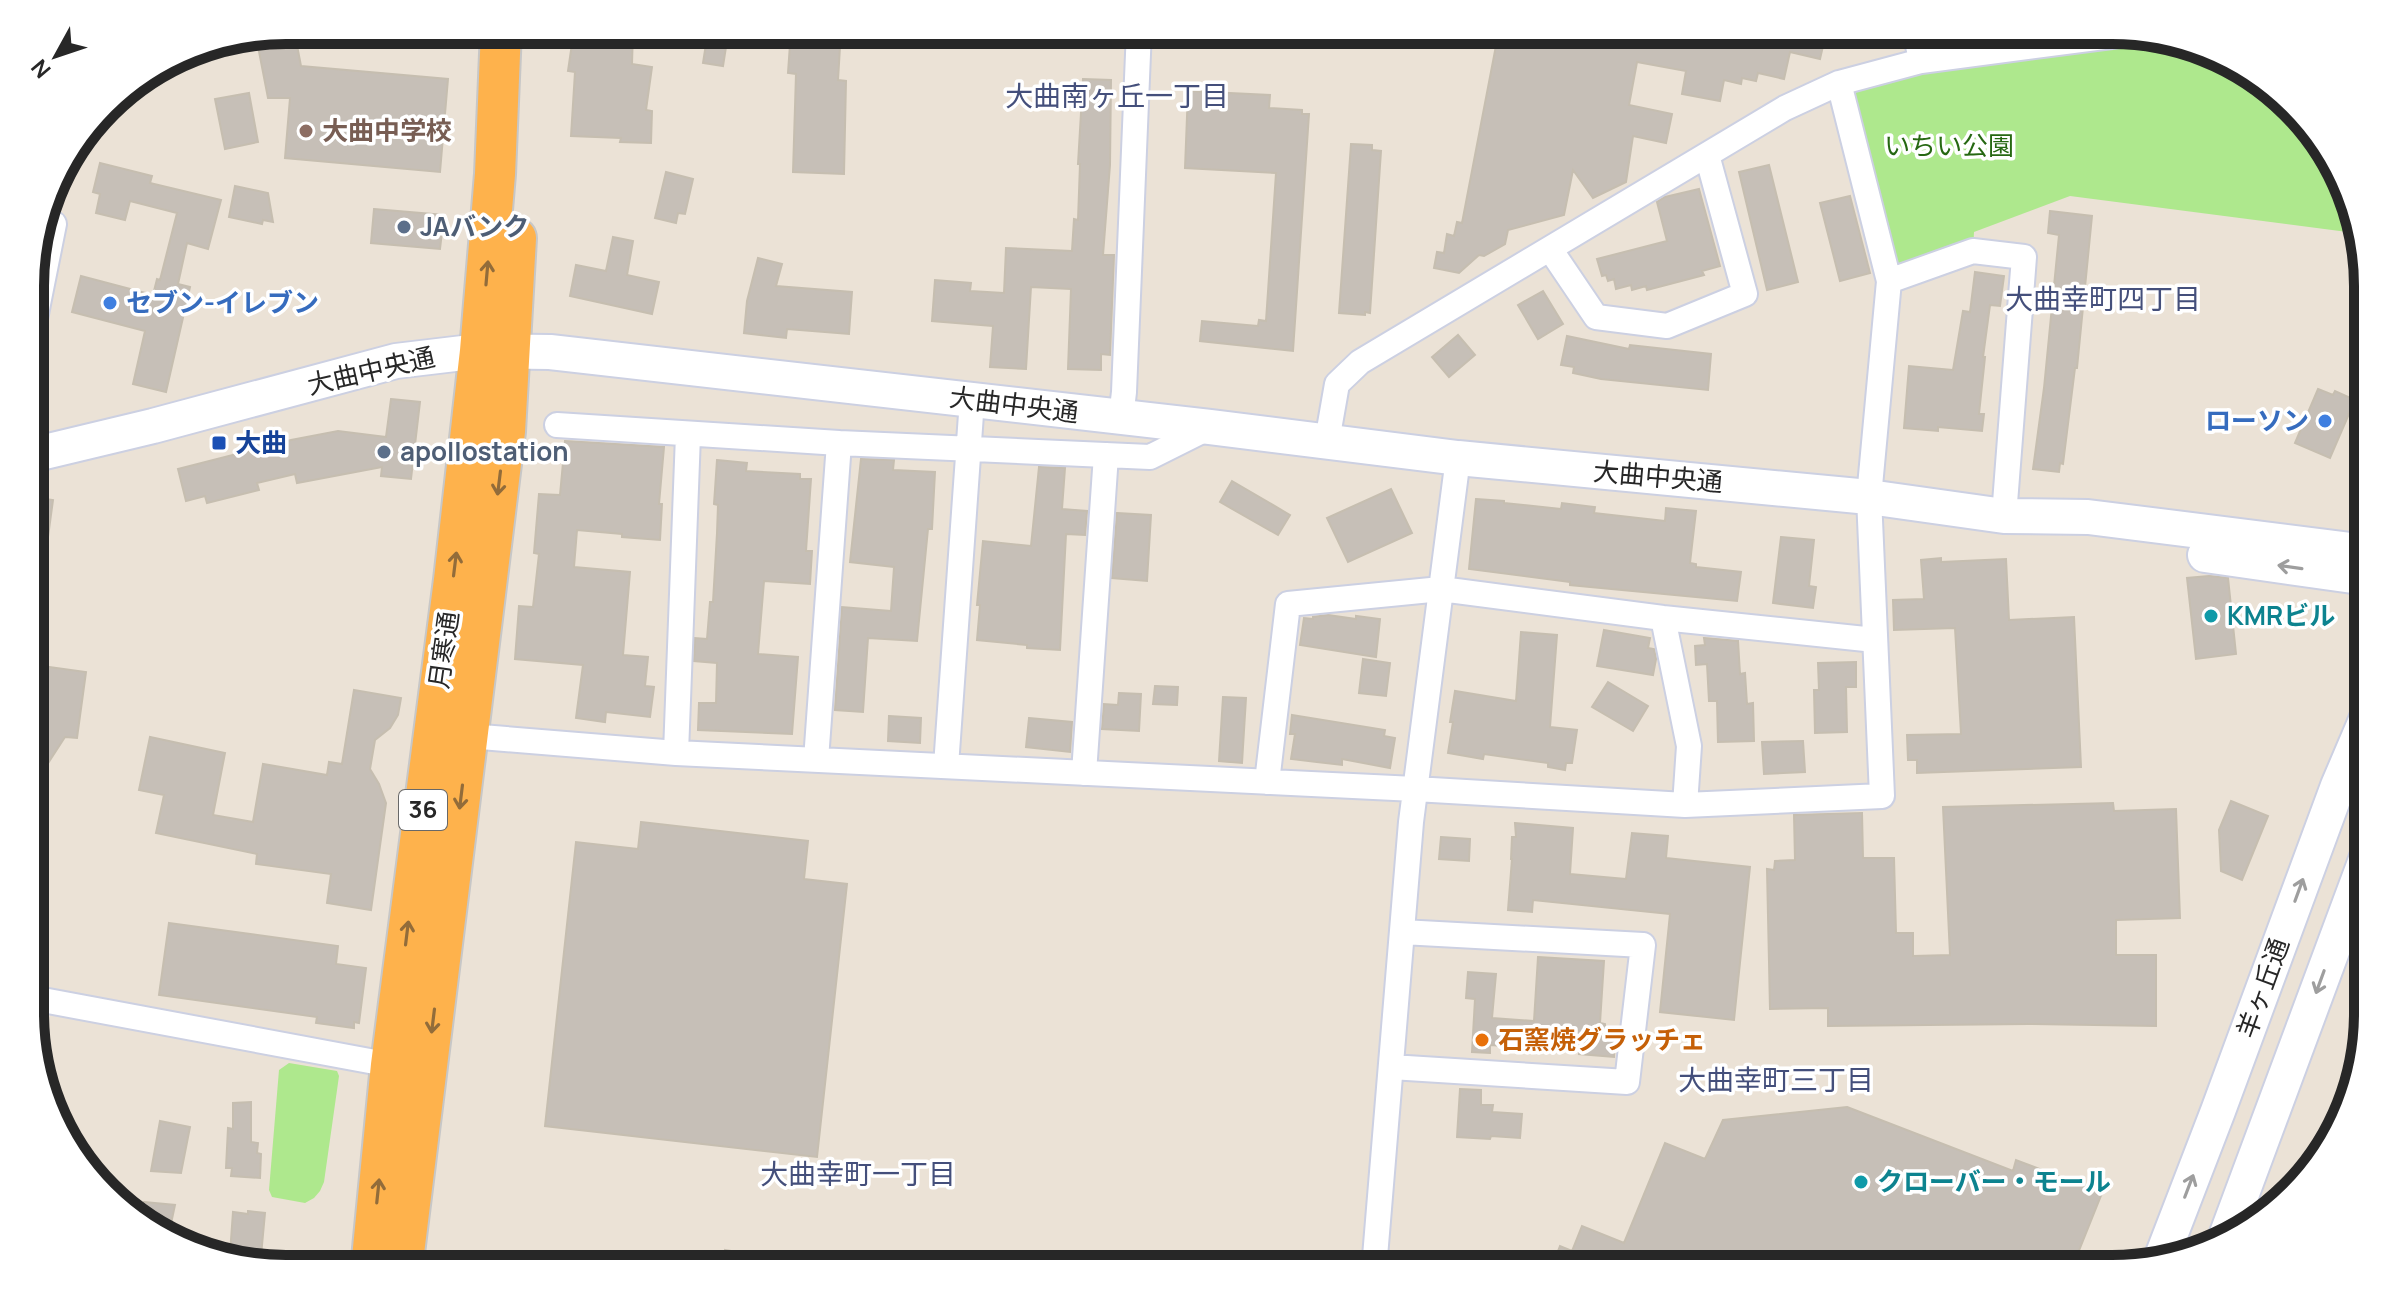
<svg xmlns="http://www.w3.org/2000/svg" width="2398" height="1299" viewBox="0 0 2398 1299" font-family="Manrope,'Noto Sans JP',sans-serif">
<rect width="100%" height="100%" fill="#ebe2d6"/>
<path fill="#aee88d" d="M2127 34 2239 64 2325 144 2355 233 2070 196 1974 232 1973 251 1889 281 1839 83Z
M289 1063 337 1071 339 1076 324 1182 320 1191 314 1198 305 1203 272 1197 269 1190 279 1070Z"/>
<path fill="#c6bfb7" stroke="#c6beb0" stroke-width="2" d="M286 30H294L301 66 448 79 440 172 285 158 290 98H268L256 36Z
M574 30H633L632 64 652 67 646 110 652 111 651 143 620 142 621 138 571 136 575 72 568 71Z
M791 30H841L838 80 846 81 844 174 793 172 796 74 788 73Z
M1499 30H1585L1610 34 1611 30H1626L1692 43 1695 30H1814L1826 33 1820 59 1790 52 1784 79 1758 73 1756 81 1742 78 1741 84 1724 80 1720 101 1682 94 1686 71 1637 62 1629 105 1672 114 1666 143 1633 136 1626 182 1593 198 1573 170 1564 215 1508 230 1505 244 1484 256 1479 255 1459 273 1434 268 1437 252 1444 253 1447 234 1454 236 1457 222 1462 223Z
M706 44 726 47 723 66 703 63Z
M1083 79 1111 80 1110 165 1103 255H1114L1110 355 1101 354V370L1068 369 1071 289 1031 287 1026 369 990 367 993 326 932 321 935 280 971 283 970 291 1004 293 1006 248 1072 251 1074 219 1078 220 1080 164H1078Z
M1188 91 1270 95 1269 108 1302 110V114H1309L1293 351 1200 341 1202 321 1258 326 1259 320 1266 321 1276 173 1185 168Z
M249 93 258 142 225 149 215 99Z
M1351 144 1372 145V150L1381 151 1370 313 1365 312V315L1339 313Z
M100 163 152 176 150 183 221 200 208 249 187 243 178 284 190 287 166 392 133 384 145 331 72 312 81 276 153 295 157 279 160 280 177 213 130 201 125 220 96 213 100 194 93 192Z
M1769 165 1798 282 1767 290 1739 172Z
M666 172 693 179 685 214 678 213 676 223 655 218Z
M235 186 268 193 273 222 263 220 262 224 229 217Z
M1699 189 1720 266 1702 271 1704 275 1647 290 1646 286 1632 290 1631 285 1616 289 1614 279 1608 281 1606 275 1602 276 1597 259 1667 241 1657 202 1665 197Z
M1850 196 1870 273 1840 281 1820 203Z
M374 209 444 215 440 249 371 243Z
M2050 211 2092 216 2077 368H2075L2063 464 2060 463 2059 472 2033 469 2044 388 2059 235 2048 233Z
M613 237 633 241 627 275 659 282 652 314 570 296 576 265 606 271Z
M758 258 782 264 776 286 852 292 849 334 787 329 786 338 744 333 747 301Z
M1975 272 2004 276 2000 306 1990 305 1983 357H1985L1979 414H1984L1982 431 1938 427V431L1904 428 1909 366 1953 370 1963 311 1970 312Z
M1543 291 1563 324 1538 339 1518 305Z
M1458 335 1475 355 1449 377 1432 357Z
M1567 336 1629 349 1630 345 1711 354 1708 390 1601 379 1573 373 1574 367 1561 365Z
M2318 389 2333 395 2335 391 2355 400 2330 458 2295 443Z
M391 399 420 402 411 479 381 476 382 467 297 483 295 474 257 483 259 490 207 503 205 496 186 501 178 469 291 440 338 431 386 437Z
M565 441 664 447 659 504H662L660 540 622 537V534L577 530 574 567 630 572 623 655 648 657 645 686 654 687 650 717 606 712 605 722 576 718 583 665 515 659 519 606 533 607 539 554 534 553 539 494 560 495Z
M861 459 894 460 893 470 935 472 932 529H928L917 641 868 638 863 712 835 710 842 607 891 611 894 567 850 562Z
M717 460 747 463 746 471 800 474V479H811L806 551H812L810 584 764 581 758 654 798 657 792 734 698 730 699 703H716L717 663 694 661 695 638 707 639 710 602H713L717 533 718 505 714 504Z
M1039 467 1065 468 1062 509 1087 511 1085 535 1066 534 1060 650 1027 648V645L977 640 980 605H977L983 541 1031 546Z
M1232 481 1290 515 1278 535 1220 502Z
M1391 489 1412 533 1348 562 1327 518Z
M32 497 53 500 48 537 32 535Z
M1476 499 1504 501V503L1561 509 1562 503 1595 507 1594 513 1665 521 1666 508 1696 511 1690 563 1696 564V567L1741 572 1737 601 1570 585V582L1469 569Z
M1117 513 1151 515 1147 581 1112 578Z
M1781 537 1814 540 1809 586 1816 587 1813 608 1773 603Z
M1941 558V562L2006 559 2009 620 2074 617 2081 767 1917 773V760H1908L1907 735 1961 734 1955 628 1894 630 1893 600 1924 599 1921 560Z
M2209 576 2228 578 2236 654 2196 659 2187 578Z
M1328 615 1356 619V616L1380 619 1376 657 1300 645 1304 618 1313 619V617Z
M1604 630 1650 638 1648 648 1654 649 1656 659 1653 675 1597 666Z
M1521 632 1557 635 1550 727 1577 730 1572 763H1566L1565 770 1548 767V763L1484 754 1483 759 1448 753 1453 722H1450L1455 691 1516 701Z
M1704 638 1738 641 1740 674 1745 673 1747 704 1753 703 1754 741 1718 742 1717 701H1709L1707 664 1696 665 1695 646 1705 645Z
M1363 659 1390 663 1386 696 1359 693Z
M1856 662V687H1846L1847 732 1815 733 1814 690H1819L1818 663Z
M42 666 86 672 77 738 65 737 32 788V741Z
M1608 682 1648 706 1633 731 1592 707Z
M1155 686 1178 687 1177 705 1153 704Z
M354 690 401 698 398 715 390 728 375 740 370 769 379 784 386 803 371 910 327 903 331 874 256 864 257 854 156 833 164 795 139 790 150 737 225 753 213 815 253 822 263 764 327 775 329 762 342 764Z
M1119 693 1141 694 1139 731 1102 729 1104 704 1118 705Z
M1223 697 1246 698 1242 763 1219 761Z
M1292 715 1385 730 1384 736 1395 738 1390 768 1342 759V765L1291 759 1295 734H1290Z
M889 716 921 718 920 743 888 741Z
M1029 718 1072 722 1070 752 1026 747Z
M1803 741 1805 772 1764 774 1762 742Z
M2231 801 2268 816 2242 880 2221 871 2219 830Z
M2113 803 2114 811 2176 809 2180 918 2116 920V955H2156V1026L2029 1024 1828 1026V1008L1770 1009 1767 869 1774 870 1775 861 1795 860 1794 815 1862 813 1863 858H1894L1896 933H1913V956L1950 955 1943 807Z
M641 822 808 841 804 879 847 884 817 1157 545 1126 576 842 638 849Z
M1515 823 1573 828 1570 874 1626 879 1632 833 1668 836 1666 858 1750 867 1734 1020 1660 1012 1670 914 1533 900 1532 912 1508 910 1512 859H1511L1512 837H1516Z
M1441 837 1470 839 1469 861 1439 859Z
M169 923 338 946 336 964 366 968 359 1023 354 1022V1028L316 1023 317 1017 159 995Z
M1538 957 1604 961 1600 1023 1605 1024V1031L1615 1032 1614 1057 1579 1054 1580 1046 1534 1048 1490 1045V1053L1472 1052 1475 999 1466 998 1468 972 1496 974 1492 1018 1534 1021Z
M1460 1089 1481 1090V1105H1493L1492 1112 1522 1114 1520 1138 1491 1136 1490 1139 1457 1137Z
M251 1102V1142L258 1143 257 1153 261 1154 260 1178 231 1176 232 1168H226L228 1128 233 1129V1103Z
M1847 1107 2013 1171 2016 1160 2102 1193 2072 1268 1551 1269 1560 1246 1572 1251 1582 1226 1624 1243 1665 1143 1705 1159 1723 1120Z
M160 1121 190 1127 181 1173 151 1171Z
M144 1202 175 1205 169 1233 153 1230 141 1219Z
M248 1211 265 1213 261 1256 230 1254 233 1212 248 1214Z
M725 1250 781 1259 780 1269H722Z"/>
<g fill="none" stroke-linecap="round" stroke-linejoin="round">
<g stroke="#ccd0e2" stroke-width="28">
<path id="minor" d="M1915 30 1921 61
M1550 249 1596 317 1667 326 1745 294 1707 155
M1889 281 1973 251 2024 257 2004 516
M32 334 54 224 42 220
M1121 417 1124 392 1139 30
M557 425 839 443 1150 457 1210 427
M1327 441 1337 384 1360 362 1785 108 1839 83 1921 61 2127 34
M1663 618 1689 746 1685 805
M469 736 676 753 1415 789 1685 805 1882 796 1869 497 1889 281 1839 83
M676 753 688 435
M816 760 839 443
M946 766 972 400
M1084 773 1106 455
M1267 782 1288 604 1441 589 1663 618 1875 640
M32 998 391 1065
M1391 1067 1627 1082 1643 945 1402 932
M1374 1269 1411 822 1458 458"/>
</g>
<g stroke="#ccd0e2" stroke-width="38">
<path id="secondary" d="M32 455 153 426 396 361 480 351 550 352 1210 427 1458 458 1869 497 2004 516 2088 517 2367 552
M2205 555 2367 578
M2225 1239 2367 857
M2161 1259 2218 1111 2338 786 2367 718"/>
</g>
<g stroke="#c7c7c7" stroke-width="44">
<path id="trunk" d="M371 1269 391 1065 454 580 480 351 495 174 501 30
M402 1269 505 431 516 238"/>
</g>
<use href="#minor" stroke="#fff" stroke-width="24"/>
<use href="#secondary" stroke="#fff" stroke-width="34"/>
<use href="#trunk" stroke="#feb24c" stroke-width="40"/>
</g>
<defs><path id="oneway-shaft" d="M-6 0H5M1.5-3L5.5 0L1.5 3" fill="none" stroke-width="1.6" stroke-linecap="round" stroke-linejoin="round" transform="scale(2)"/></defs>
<g stroke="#926c3a">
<use href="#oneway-shaft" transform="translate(487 273) rotate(-85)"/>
<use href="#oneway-shaft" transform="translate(499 483) rotate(97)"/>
<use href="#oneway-shaft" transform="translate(455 564) rotate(-83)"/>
<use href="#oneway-shaft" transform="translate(461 797) rotate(97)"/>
<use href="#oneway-shaft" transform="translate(407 933) rotate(-83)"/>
<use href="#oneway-shaft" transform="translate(433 1021) rotate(97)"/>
<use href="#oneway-shaft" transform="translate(378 1191) rotate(-84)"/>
</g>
<g stroke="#9e9e9e">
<use href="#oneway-shaft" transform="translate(2290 567) rotate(-172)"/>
<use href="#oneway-shaft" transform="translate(2299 890) rotate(-70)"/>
<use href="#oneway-shaft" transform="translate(2320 982) rotate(110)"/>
<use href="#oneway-shaft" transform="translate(2189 1186) rotate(-69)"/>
</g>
<circle fill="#8d6e63" stroke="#fff" stroke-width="3" cx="306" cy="131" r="8"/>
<g fill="#5c6f8a" stroke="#fff" stroke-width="3">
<circle cx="404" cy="227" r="8"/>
<circle cx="384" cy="452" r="8"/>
</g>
<g fill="#3f7fe0" stroke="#fff" stroke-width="3">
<circle cx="110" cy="303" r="8"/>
<circle cx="2325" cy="421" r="8"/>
</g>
<rect fill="#1a4fb4" stroke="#fff" stroke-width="3" x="211" y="435" width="16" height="16" rx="4"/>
<g fill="#0f9aa8" stroke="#fff" stroke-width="3">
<circle cx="2211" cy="616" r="8"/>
<circle cx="1861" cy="1182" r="8"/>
</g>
<circle fill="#e8710a" stroke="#fff" stroke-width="3" cx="1482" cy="1040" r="8"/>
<g text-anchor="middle" stroke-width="7" stroke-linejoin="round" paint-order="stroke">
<rect fill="#fff" stroke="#686868" stroke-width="2" x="399" y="790" width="48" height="40" rx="6"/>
<g font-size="24" font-weight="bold" fill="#272727">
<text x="423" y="818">36</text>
</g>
<g font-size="26" font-weight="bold" fill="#785e54" stroke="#fff" text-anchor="start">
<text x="322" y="140">大曲中学校</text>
</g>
<g font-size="26" fill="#266812" stroke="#fff">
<text x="1949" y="155">いちい公園</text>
</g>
<g font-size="26" font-weight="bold" fill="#4e5e75" stroke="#fff" text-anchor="start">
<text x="420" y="236">JAバンク</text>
<text x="400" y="461">apollostation</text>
</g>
<g font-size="26" font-weight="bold" fill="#366cbe" stroke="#fff" text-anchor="start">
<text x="126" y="312">セブン-イレブン</text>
<text x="2309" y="430" text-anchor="end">ローソン</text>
</g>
<g font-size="26" fill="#272727" stroke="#fff">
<text transform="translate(371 371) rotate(-13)" y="9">大曲中央通</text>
<text transform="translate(1014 405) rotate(7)" y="9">大曲中央通</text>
<text transform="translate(1658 477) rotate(5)" y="9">大曲中央通</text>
<text transform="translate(444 650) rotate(-82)" y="9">月寒通</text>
<text transform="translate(2263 988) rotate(-70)" y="9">羊ヶ丘通</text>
</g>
<g font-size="26" font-weight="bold" fill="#164399" stroke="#fff" text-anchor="start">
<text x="235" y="452">大曲</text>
</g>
<g font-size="26" font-weight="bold" fill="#0d838f" stroke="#fff" text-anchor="start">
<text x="2227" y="625">KMRビル</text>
<text x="1877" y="1191">クローバー・モール</text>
</g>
<g font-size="26" font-weight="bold" fill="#c56008" stroke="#fff" text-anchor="start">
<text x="1498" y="1049">石窯焼グラッチェ</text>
</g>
<g font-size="28" fill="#444f7b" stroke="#fff">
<text x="1117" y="106">大曲南ヶ丘一丁目</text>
<text x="2103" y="309">大曲幸町四丁目</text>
<text x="1776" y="1090">大曲幸町三丁目</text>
<text x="858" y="1184">大曲幸町一丁目</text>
</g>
</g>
<path d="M0 0H2398V1299H0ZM286 44H2112A242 242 0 0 1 2354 286V1013A242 242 0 0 1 2112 1255H286A242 242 0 0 1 44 1013V286A242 242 0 0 1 286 44Z" fill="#fff" fill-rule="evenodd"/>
<path fill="none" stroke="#272727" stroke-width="10" d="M286 44H2112A242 242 0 0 1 2354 286V1013A242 242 0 0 1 2112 1255H286A242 242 0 0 1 44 1013V286A242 242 0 0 1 286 44Z"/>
<g transform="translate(56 56) rotate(230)" stroke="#ffffff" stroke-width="6" paint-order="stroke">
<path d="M0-6L14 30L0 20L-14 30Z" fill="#272727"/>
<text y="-12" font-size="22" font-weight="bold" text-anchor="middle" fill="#272727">N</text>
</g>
</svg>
